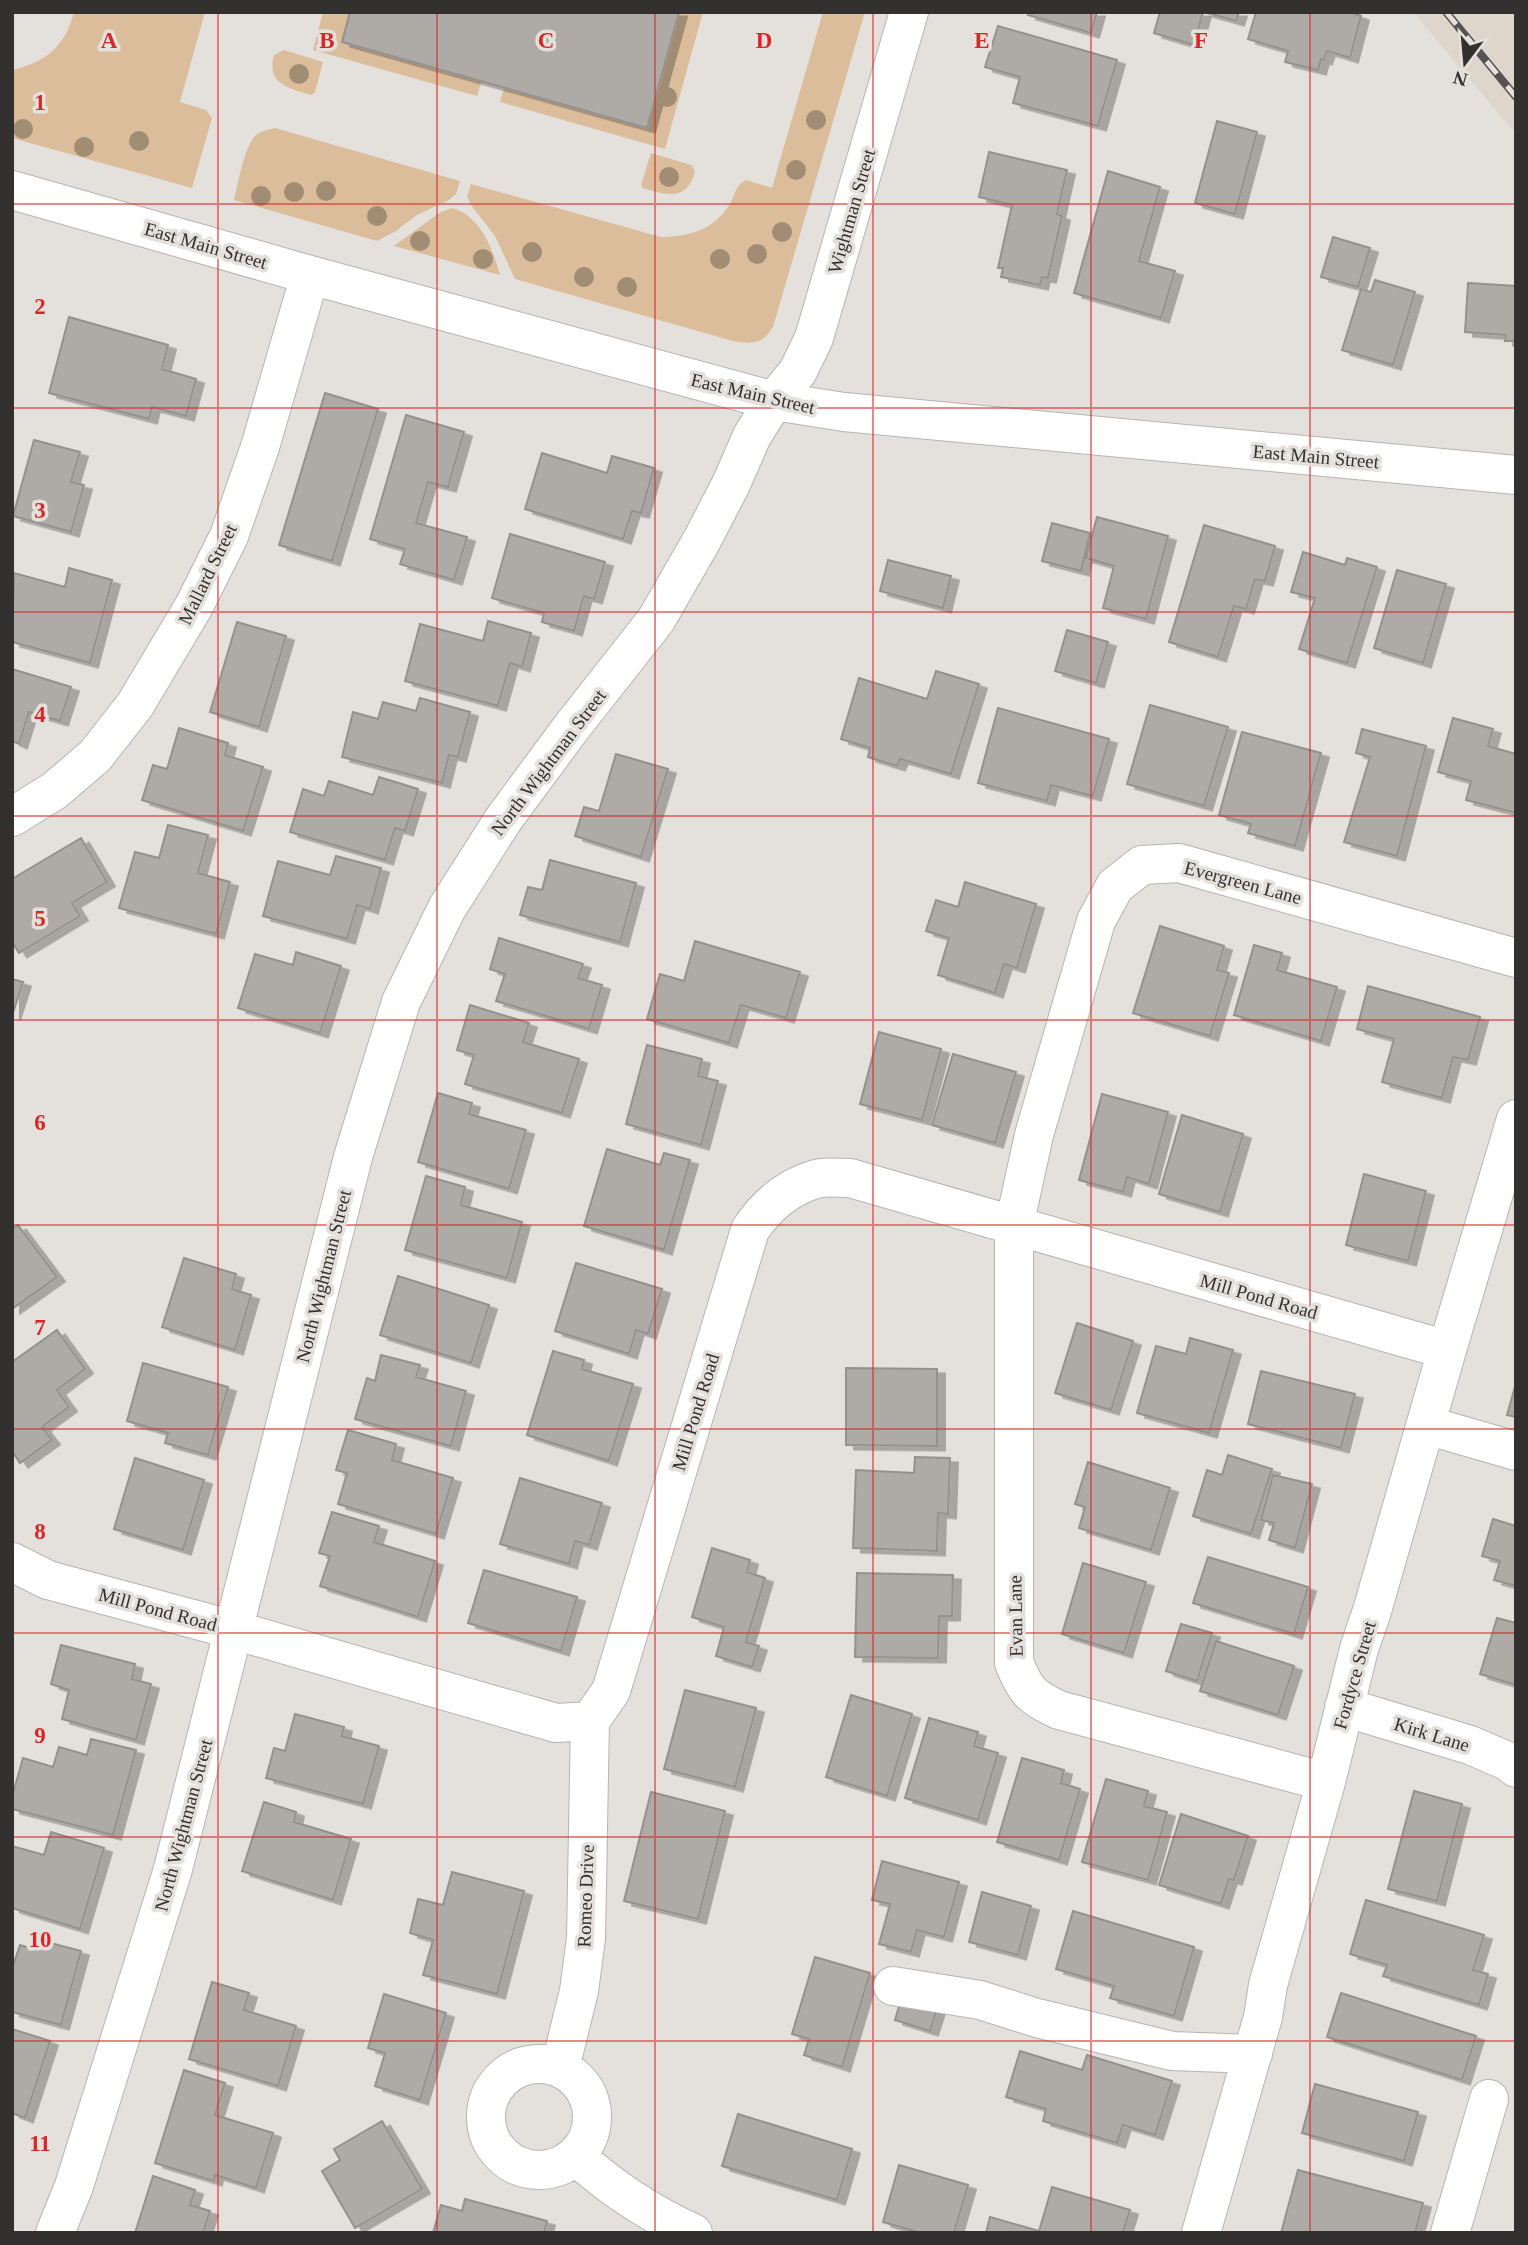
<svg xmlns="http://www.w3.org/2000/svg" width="1528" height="2245" viewBox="0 0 1528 2245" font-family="'Times New Roman',serif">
<defs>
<filter id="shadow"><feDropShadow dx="8" dy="4.5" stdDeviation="0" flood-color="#0004"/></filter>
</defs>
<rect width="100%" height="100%" fill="#e4e0dc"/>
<path fill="#ded5cb" d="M1413 12H1516V134Z"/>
<path fill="#dbbd9c" d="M74 12H205L180 102 206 110 212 118 192 188 12 138V70C46 62 65 47 74 12Z
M323 12H350L342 42 482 81 477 96 313 50Z
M679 12H703L665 149 500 102 504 88 647 128Z
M823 12H865L773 327C762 345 752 344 733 341L515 279 495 236 471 205 467 196 471 184 661 237C690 237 716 229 731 202 736 192 735 186 746 180L772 188Z
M284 50 323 62 315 92 311 95C289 88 266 84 274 55Z
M275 128 460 181 456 194 449 200 417 215 396 231 377 241 234 200C238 184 244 148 255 136 260 131 268 130 275 128Z
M651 153 691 165 695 171C687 202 667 195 643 188L641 185Z
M452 208C480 215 493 249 500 275L394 246 439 213Z"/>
<path fill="#aeaaa6" stroke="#95928e" stroke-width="2" filter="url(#shadow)" d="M350 12H679L647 128 342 42Z
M1030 12H1097L1091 33 1028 15Z
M1160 12H1203L1194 45 1154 33Z
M1204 12H1239L1236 21Z
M1256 12H1349L1361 16 1350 58 1327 51 1324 60 1321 59 1318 70 1285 62 1288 51 1248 39Z
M998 26 1117 60 1098 126 1013 103 1020 77 985 67Z
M1217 121 1257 132 1235 214 1195 203Z
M989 152 1067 170 1057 214 1062 216 1048 278 1042 277 1040 285 1001 277 1003 268H998L1012 205 979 197Z
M1108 171 1160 187 1139 261 1175 271 1161 318 1074 293Z
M1333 237 1370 248 1358 287 1321 277Z
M1375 280 1415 292 1393 365 1342 350 1361 289 1371 292Z
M1468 283 1516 286V341H1505L1506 335 1465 332Z
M69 317 168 345 162 369 196 379 186 416 152 407 149 419 49 393Z
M325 393 378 409 332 561 279 545Z
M406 415 464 432 448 487 428 482 416 523 467 537 454 580 400 564 405 549 370 539Z
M34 440 80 452 71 482 84 485 71 532 13 516Z
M542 453 607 473 612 456 654 468 641 513 632 511 623 539 525 509Z
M1097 517 1168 536 1146 619 1103 608 1114 566 1086 558Z
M1052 523 1090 533 1081 571 1042 561Z
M1204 525 1275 546 1265 581 1255 579 1246 609 1234 606 1218 657 1169 642Z
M510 534 605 562 594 599 584 596 574 631 542 622 544 613 492 598Z
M1303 552 1345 565 1347 558 1377 567 1347 663 1299 649 1315 598 1291 592Z
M888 560 951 576 943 608 880 591Z
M69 568 112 580 90 663 12 642 14 573 65 587Z
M1397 570 1446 584 1423 663 1374 648Z
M488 621 531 633 522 667 510 663 498 706 405 681 420 624 483 641Z
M237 622 286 636 259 727 210 712Z
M1067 630 1108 642 1096 683 1055 671Z
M12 669 71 687 60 721 29 712 19 744 12 741Z
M936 671 979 684 951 774 900 759 897 766 868 757 870 748 841 739 859 678 927 699Z
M420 698 470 712 458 757 449 755 442 783 342 757 353 712 378 719 383 702 416 711Z
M1150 705 1228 727 1204 806 1127 784Z
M998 708 1109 739 1093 796 1051 785 1047 801 978 783Z
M1453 718 1493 729 1488 746 1516 754V813L1466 800 1471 781 1438 772Z
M179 728 228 743 225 755 263 767 243 831 142 800 153 765 167 769Z
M1362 729 1426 746 1397 856 1344 842 1370 757 1356 753Z
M1242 732 1321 753 1295 846 1248 833 1251 824 1219 815Z
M616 754 668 769 641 857 575 836 584 807 599 811Z
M379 777 418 789 405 831 395 828 385 860 290 832 303 789 324 796 329 781 373 795Z
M168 825 208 835 198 873 230 882 216 934 119 908 135 852 159 858Z
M81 838 107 882 72 903 80 916 19 953 12 942V879Z
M336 856 381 868 370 909 357 905 347 939 263 916 278 861 330 875Z
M550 860 636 883 620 942 520 915 528 887 542 890Z
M965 882 1036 904 1017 968 1004 964 995 993 938 975 949 938 926 931 936 900 958 907Z
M1160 926 1224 946 1217 970 1229 973 1210 1036 1133 1013Z
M499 938 583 964 578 978 602 985 589 1029 496 1001 505 974 490 969Z
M695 941 800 972 786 1018 741 1005 729 1043 647 1019 660 974 684 981Z
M1254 945 1282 953 1277 970 1337 987 1321 1041 1234 1015Z
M296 952 341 966 320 1033 238 1008 255 954 293 965Z
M12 979 23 982 12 1016Z
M1368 986 1480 1017 1468 1060 1453 1057 1442 1098 1382 1082 1394 1039 1357 1029Z
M470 1005 529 1023 523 1042 579 1059 562 1113 465 1084 474 1055 457 1050Z
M879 1032 941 1049 922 1120 860 1104Z
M647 1045 702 1059 698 1076 718 1081 701 1145 626 1124Z
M953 1054 1016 1072 995 1143 932 1125Z
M438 1093 472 1103 469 1114 526 1130 509 1189 418 1162Z
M1102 1094 1168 1112 1149 1184 1127 1177 1123 1192 1079 1180Z
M1182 1115 1243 1134 1220 1212 1159 1194Z
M607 1149 660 1165 664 1153 690 1160 664 1250 584 1226Z
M1364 1174 1426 1191 1408 1261 1346 1245Z
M426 1176 465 1187 461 1205 522 1222 507 1278 405 1250Z
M18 1225 57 1277 12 1309V1229Z
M184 1258 236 1274 232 1289 251 1295 235 1350 162 1327Z
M576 1263 662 1289 648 1334 636 1330 629 1354 555 1331Z
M398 1276 489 1305 471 1363 380 1335Z
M1077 1323 1133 1341 1111 1410 1055 1393Z
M57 1330 85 1369 57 1390 69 1407 42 1427 52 1440 20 1463 12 1451V1362Z
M1190 1338 1233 1350 1209 1433 1137 1413 1156 1346 1186 1354Z
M553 1351 584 1360 582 1369 633 1384 609 1461 527 1435Z
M381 1355 420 1365 416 1377 466 1391 451 1446 355 1419 367 1378 375 1381Z
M143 1363 228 1387 208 1455 165 1443 168 1433 127 1421Z
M846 1368 937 1369V1446L846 1445Z
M1261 1371 1355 1394 1341 1448 1248 1424Z
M1516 1383V1417L1507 1415Z
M348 1430 396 1444 392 1460 453 1478 436 1534 338 1504 347 1473 336 1470Z
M1228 1455 1272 1469 1251 1534 1193 1516 1207 1470 1222 1475Z
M915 1457 950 1458 948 1514 938 1513 937 1551 853 1548 856 1470 914 1473Z
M135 1458 204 1480 183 1550 114 1529Z
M1088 1462 1170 1488 1151 1550 1079 1528 1085 1507 1075 1504Z
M1273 1475 1312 1484 1295 1548 1269 1540 1274 1523 1261 1520Z
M520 1478 602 1503 589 1545 575 1541 569 1564 500 1544Z
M332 1512 379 1526 374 1542 435 1561 418 1617 320 1586 330 1556 319 1553Z
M1493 1519 1516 1526V1586L1494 1580 1500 1561 1482 1556Z
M712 1548 750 1560 747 1572 765 1578 746 1642 759 1646 752 1667 716 1656 724 1627 692 1617Z
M1208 1557 1308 1587 1294 1634 1193 1603Z
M1083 1563 1146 1582 1124 1653 1062 1634Z
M484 1570 577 1597 561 1651 468 1623Z
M857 1573 953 1575 952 1616H939L938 1658 855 1657Z
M1497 1618 1516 1623V1685L1480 1674Z
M1181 1624 1212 1633 1197 1681 1166 1671Z
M1216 1641 1294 1666 1278 1715 1200 1691Z
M61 1645 135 1664 132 1679 151 1684 136 1740 62 1719 69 1690 51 1684Z
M685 1690 756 1708 735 1787 664 1769Z
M851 1695 912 1714 887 1796 826 1777Z
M295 1714 344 1727 342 1736 379 1746 363 1804 266 1778 274 1748 285 1751Z
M929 1718 978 1732 974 1746 998 1753 978 1820 905 1798Z
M91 1739 136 1750 113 1835 12 1809V1797L23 1758 53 1767 59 1747 87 1755Z
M1022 1758 1064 1770 1061 1783 1080 1789 1059 1860 997 1842Z
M1106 1779 1148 1791 1144 1806 1167 1812 1148 1880 1082 1862Z
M1414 1791 1462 1804 1437 1901 1388 1889Z
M651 1792 725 1811 698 1919 624 1901Z
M264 1802 296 1812 294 1822 351 1839 333 1900 242 1871Z
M1181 1814 1248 1836 1234 1880 1229 1879 1221 1904 1159 1885Z
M51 1832 104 1848 80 1929 12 1908V1846L44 1855Z
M882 1861 959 1882 944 1937 917 1930 911 1952 879 1944 890 1904 872 1900Z
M452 1872 524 1891 497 1994 423 1975 433 1940 410 1933 418 1899 443 1905Z
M982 1892 1031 1906 1018 1955 969 1942Z
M1366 1900 1484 1935 1473 1970 1488 1974 1479 2005 1383 1976 1387 1965 1350 1954Z
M1073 1911 1194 1947 1174 2016 1110 1998 1114 1986 1056 1969Z
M39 1940 81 1951 61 2025 12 2012V1969L20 1945 36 1950Z
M815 1957 870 1973 842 2067 804 2055 809 2039 792 2034Z
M212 1982 249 1993 244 2010 296 2026 278 2086 189 2059Z
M904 1989 940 2000 930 2031 895 2020Z
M1341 1993 1476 2036 1462 2080 1327 2037Z
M384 1994 446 2013 420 2100 375 2086 385 2053 368 2048Z
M12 2029 50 2041 25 2118 12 2113Z
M1020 2051 1082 2070 1087 2055 1172 2081 1155 2135 1123 2125 1117 2143 1043 2121 1046 2109 1006 2097Z
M184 2070 225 2083 215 2115 273 2133 256 2188 215 2175 214 2181 155 2163Z
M1315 2084 1418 2112 1404 2161 1302 2133Z
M738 2114 852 2149 837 2200 722 2166Z
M382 2121 422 2189 355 2228 322 2171 340 2160 334 2149Z
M899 2165 968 2185 954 2233H921L883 2222Z
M1298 2170 1423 2203 1415 2233H1281Z
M153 2176 195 2190 190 2205 210 2211 203 2233H135Z
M1052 2187 1130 2210 1123 2233H986L990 2217 1039 2231Z
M465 2199 547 2221 544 2233H433L441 2205 462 2211Z"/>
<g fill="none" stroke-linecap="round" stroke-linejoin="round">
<g stroke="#b8b4b0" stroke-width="40">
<path id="minor" d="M12 190 310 275 774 401 844 412 1516 475
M12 817 54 791 95 756 135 705 194 606 229 536 260 447 310 275
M1426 1425 1516 1451
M12 1562 48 1580 234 1630 556 1723 590 1721 611 1691 750 1230C766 1206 788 1187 816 1179 826 1176 839 1178 850 1178L1447 1350
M1344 1707 1470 1745 1507 1761 1516 1768
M1326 1782 1059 1710C1030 1697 1026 1691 1014 1663V1226L1034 1135 1096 921 1115 886 1142 865 1179 863 1516 958
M893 1986 980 2000 1037 2018 1172 2051 1253 2054
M486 2117a53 53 0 1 1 106 0a53 53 0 1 1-106 0Z
M560 2068 579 1991 586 1938 590 1721
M576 2156C610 2187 651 2214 693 2233
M55 2233 74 2186 173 1869 353 1157 401 1002 447 908 503 820 571 728 656 620 702 540 731 484 752 436 774 401 798 371 814 338 909 12
M1201 2233 1263 2017 1268 1985 1326 1782 1359 1649 1372 1611 1447 1350 1516 1119
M1450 2233 1489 2099"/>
</g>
<use href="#minor" stroke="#fff" stroke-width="38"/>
<g stroke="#555251" stroke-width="8">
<path id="rail" d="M1446 12 1516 97"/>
</g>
<use href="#rail" stroke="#e4e0dc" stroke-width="5" stroke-dasharray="16" stroke-linecap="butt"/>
</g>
<g fill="#a18c74">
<circle cx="299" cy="74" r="10"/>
<circle cx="667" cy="97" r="10"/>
<circle cx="816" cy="120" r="10"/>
<circle cx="23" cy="129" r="10"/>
<circle cx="139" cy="141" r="10"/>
<circle cx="84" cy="147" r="10"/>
<circle cx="796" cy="170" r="10"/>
<circle cx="669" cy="177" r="10"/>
<circle cx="326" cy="191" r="10"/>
<circle cx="294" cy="192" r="10"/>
<circle cx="261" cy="196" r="10"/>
<circle cx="377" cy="216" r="10"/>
<circle cx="782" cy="232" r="10"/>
<circle cx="420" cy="241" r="10"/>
<circle cx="532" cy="252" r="10"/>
<circle cx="757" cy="254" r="10"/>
<circle cx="483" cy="259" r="10"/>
<circle cx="720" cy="259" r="10"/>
<circle cx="584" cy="277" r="10"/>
<circle cx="627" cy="287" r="10"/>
</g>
<path fill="none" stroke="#d62828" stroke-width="2" stroke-opacity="0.55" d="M218 12V2233M437 12V2233M655 12V2233M873 12V2233M1091 12V2233M1310 12V2233M12 204H1516M12 408H1516M12 612H1516M12 816H1516M12 1020H1516M12 1225H1516M12 1429H1516M12 1633H1516M12 1837H1516M12 2041H1516"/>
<g text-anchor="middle" stroke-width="7" stroke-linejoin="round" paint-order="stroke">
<g font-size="19" fill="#333130" stroke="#e4e0dc">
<text transform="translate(851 211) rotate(-74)" y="7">Wightman Street</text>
<text transform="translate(206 245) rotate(16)" y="7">East Main Street</text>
<text transform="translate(753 393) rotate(13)" y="7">East Main Street</text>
<text transform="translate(1316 456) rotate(5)" y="7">East Main Street</text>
<text transform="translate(207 574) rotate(-64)" y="7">Mallard Street</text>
<text transform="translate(548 762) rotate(-53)" y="7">North Wightman Street</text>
<text transform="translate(1243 882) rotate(15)" y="7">Evergreen Lane</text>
<text transform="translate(323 1276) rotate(-76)" y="7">North Wightman Street</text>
<text transform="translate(1259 1296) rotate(16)" y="7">Mill Pond Road</text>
<text transform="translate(695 1412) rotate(-73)" y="7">Mill Pond Road</text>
<text transform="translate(158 1609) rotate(15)" y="7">Mill Pond Road</text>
<text transform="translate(1015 1616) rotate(-91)" y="7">Evan Lane</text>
<text transform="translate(1354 1675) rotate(-74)" y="7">Fordyce Street</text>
<text transform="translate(1432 1734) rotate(17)" y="7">Kirk Lane</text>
<text transform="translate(183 1825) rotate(-75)" y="7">North Wightman Street</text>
<text transform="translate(585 1896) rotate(-88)" y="7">Romeo Drive</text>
</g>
</g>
<g font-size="23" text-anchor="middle" font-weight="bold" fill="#d62828" stroke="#e4e0dc" stroke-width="7" stroke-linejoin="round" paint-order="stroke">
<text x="109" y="48">A</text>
<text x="327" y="48">B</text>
<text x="546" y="48">C</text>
<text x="764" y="48">D</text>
<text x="982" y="48">E</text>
<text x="1201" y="48">F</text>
<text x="40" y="110">1</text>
<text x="40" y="314">2</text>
<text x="40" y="518">3</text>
<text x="40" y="722">4</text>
<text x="40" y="926">5</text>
<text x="40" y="1130">6</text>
<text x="40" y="1335">7</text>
<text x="40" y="1539">8</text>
<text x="40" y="1743">9</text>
<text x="40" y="1947">10</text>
<text x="40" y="2151">11</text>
</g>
<rect width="1528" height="2245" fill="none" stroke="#333130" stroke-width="28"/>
<g transform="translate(1465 63) rotate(196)" stroke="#e4e0dc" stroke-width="5" paint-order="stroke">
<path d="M0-5L12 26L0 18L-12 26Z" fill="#333130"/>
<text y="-10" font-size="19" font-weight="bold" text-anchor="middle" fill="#333130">N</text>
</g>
</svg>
